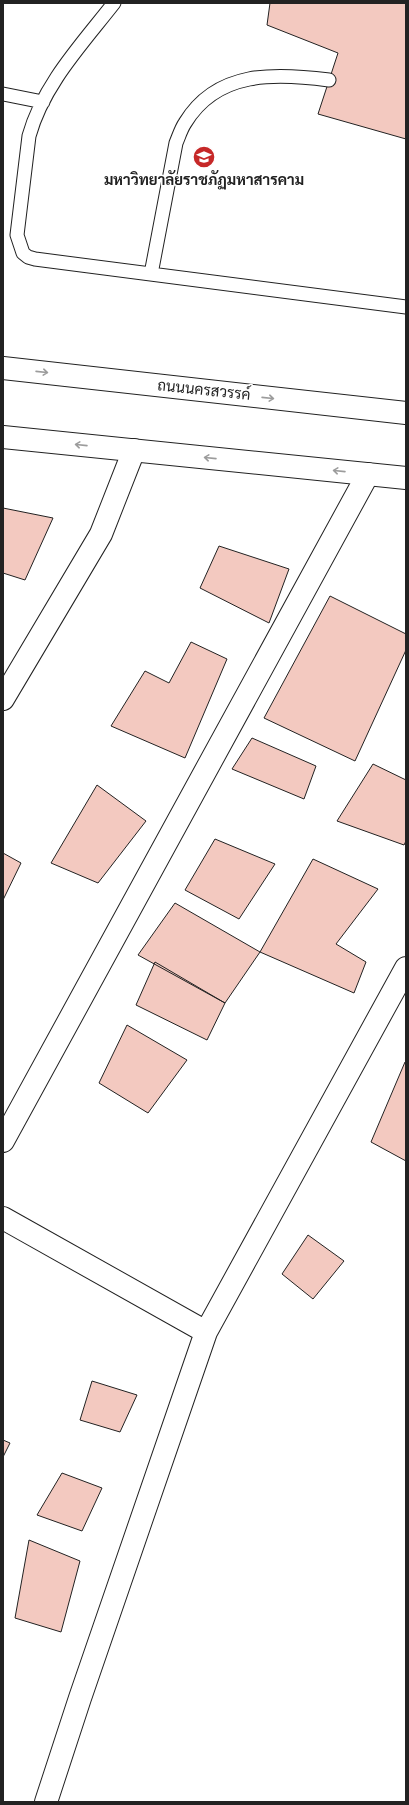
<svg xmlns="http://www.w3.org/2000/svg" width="409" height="1805" viewBox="0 0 409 1805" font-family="'Space Grotesk',Sarabun,sans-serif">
<rect width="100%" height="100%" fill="#fff"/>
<path fill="#f3c9c0" stroke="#222" d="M270 3H406V139L318 114 338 53 267 25Z
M3 508 53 518 25 580 3 573Z
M219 546 289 569 269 623 200 588Z
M330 596 406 634V650L355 761 264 718Z
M191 642 227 659 185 758 111 726 145 671 169 683Z
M252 738 316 766 304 799 232 769Z
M373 764 406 780V841L404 845 337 821Z
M97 785 146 821 98 883 51 863Z
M215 839 275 864 239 919 185 890Z
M3 853 21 863 3 900Z
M313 859 378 889 336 944 366 962 354 993 260 952Z
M175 903 260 952 225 1003 138 955Z
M155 962 225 1003 207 1040 136 1005Z
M127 1025 187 1060 148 1113 99 1083Z
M405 1062 406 1063V1161L371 1142Z
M308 1235 344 1261 313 1299 282 1274Z
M92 1381 137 1395 120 1432 80 1420Z
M3 1440 10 1443 3 1457Z
M62 1473 102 1488 82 1531 37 1515Z
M29 1540 80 1561 61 1632 15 1618Z"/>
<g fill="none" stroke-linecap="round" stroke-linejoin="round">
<g stroke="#222" stroke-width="15">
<path id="service" d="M114 3C82 44 43 85 29 136L17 235 23 253 28 257 35 259 406 307
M3 94 43 102
M151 274 176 143C179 136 181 129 185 123 217 70 276 73 329 80"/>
</g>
<g stroke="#222" stroke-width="24">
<path id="minor" d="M3 699 101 534 134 450
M3 1141 368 474
M3 1218 206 1332
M46 1802 80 1698 206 1332 406 968"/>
</g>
<g stroke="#222" stroke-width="24">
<path id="primary" d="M3 368 406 413
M3 437 406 478"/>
</g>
<use href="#service" stroke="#fff" stroke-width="13"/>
<use href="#minor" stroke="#fff" stroke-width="22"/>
<use href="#primary" stroke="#fff" stroke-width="22"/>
</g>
<defs><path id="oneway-shaft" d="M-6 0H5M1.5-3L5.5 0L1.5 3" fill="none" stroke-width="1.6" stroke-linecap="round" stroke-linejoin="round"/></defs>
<g stroke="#9c9c9c">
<use href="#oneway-shaft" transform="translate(42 372) rotate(6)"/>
<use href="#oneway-shaft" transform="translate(268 398) rotate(6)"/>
<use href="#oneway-shaft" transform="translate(81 445) rotate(-174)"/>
<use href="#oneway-shaft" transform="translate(210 458) rotate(-174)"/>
<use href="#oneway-shaft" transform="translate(339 471) rotate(-174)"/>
</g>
<defs>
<g id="university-disc" transform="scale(1.15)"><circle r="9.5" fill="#c62828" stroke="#fff"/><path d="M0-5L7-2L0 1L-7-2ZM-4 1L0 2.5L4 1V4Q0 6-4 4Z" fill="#fff"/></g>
</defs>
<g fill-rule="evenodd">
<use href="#university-disc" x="204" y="157"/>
</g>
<g text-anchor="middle" stroke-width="3" stroke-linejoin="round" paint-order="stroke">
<g font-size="15" font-weight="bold" fill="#222" stroke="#fff">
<text x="204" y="185">มหาวิทยาลัยราชภัฏมหาสารคาม</text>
</g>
<g font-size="15" fill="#222" stroke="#fff">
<text transform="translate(204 390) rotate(6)" y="5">ถนนนครสวรรค์</text>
</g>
</g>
<rect width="409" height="1805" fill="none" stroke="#222222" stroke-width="8"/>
</svg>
